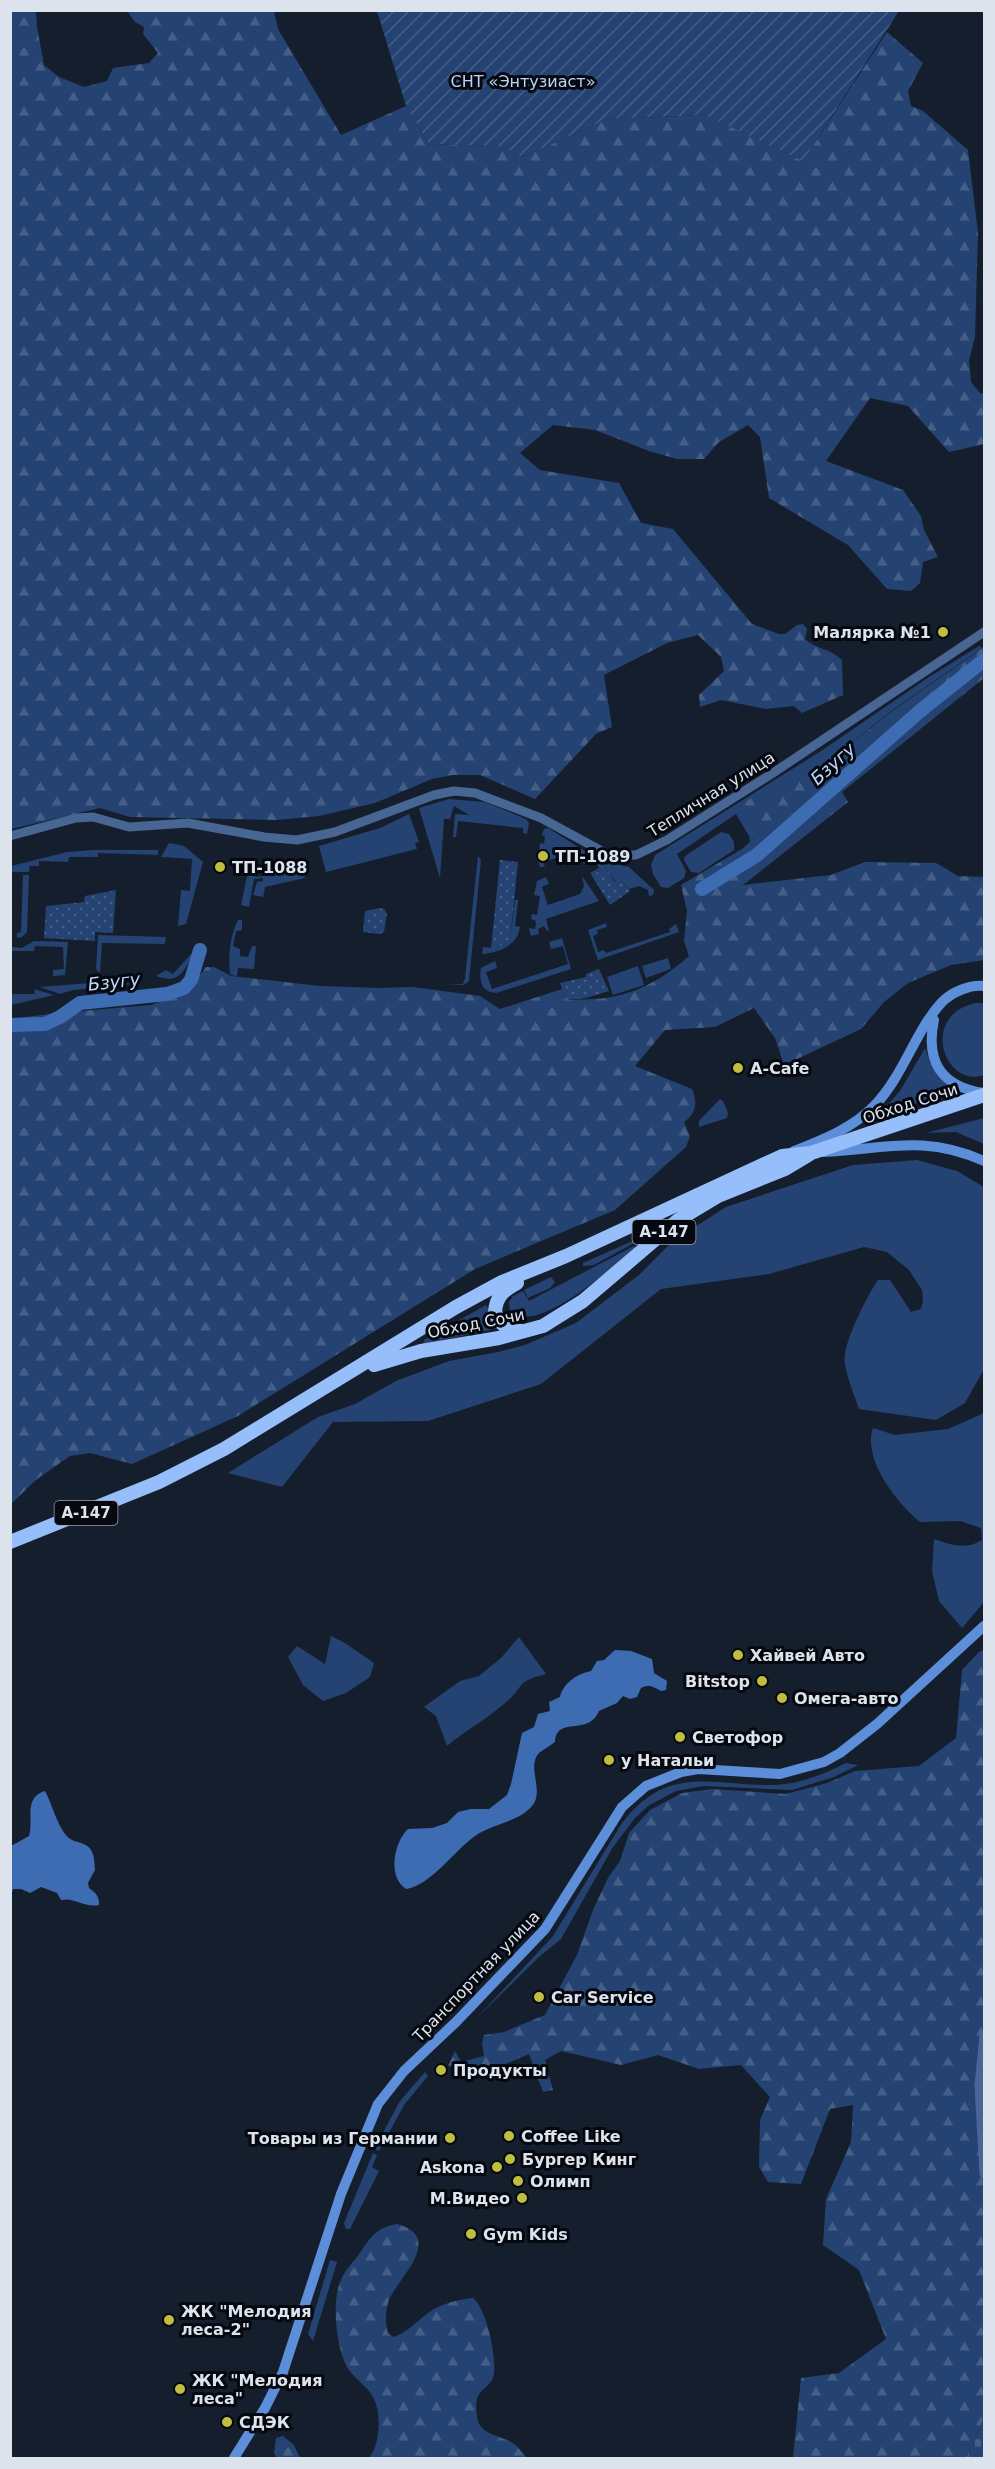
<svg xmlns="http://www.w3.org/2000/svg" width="995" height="2469" viewBox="0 0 995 2469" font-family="'DejaVu Sans',sans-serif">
<defs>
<pattern id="forest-firs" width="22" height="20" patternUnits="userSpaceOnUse" patternTransform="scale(1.5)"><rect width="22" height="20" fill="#254372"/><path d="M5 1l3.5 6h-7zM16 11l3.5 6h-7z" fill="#445e86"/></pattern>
<pattern id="cemetery-stones" width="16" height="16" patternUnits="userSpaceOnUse" patternTransform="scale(1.5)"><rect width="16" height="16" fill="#254372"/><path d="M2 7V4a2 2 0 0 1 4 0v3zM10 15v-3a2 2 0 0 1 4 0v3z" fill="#445e86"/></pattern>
<pattern id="park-dots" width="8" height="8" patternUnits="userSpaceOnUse" patternTransform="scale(1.5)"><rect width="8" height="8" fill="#254372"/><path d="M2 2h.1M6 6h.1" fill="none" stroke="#445e86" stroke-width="1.8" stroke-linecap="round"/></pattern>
<pattern id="garden-furrows" width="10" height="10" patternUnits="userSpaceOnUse" patternTransform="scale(1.5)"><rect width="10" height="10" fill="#254372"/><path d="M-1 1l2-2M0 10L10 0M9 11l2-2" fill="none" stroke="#445e86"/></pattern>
</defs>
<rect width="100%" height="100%" fill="#151e2c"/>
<path fill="#254372" d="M979 646 982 648 894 709 827 762 824 769C804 770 796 775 780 786V800L775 804 767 803 744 808 760 833 750 842 749 836 736 814 677 854 686 871 684 878 668 888 661 887 653 874 651 865 655 855 821 751 929 677Z
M449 799 485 802 526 819 529 823 527 834 523 833V828L458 821 456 837H453L455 814 469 815 454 806 450 819H444L440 878 419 808Z
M409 814 419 842 415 843 417 849 326 872 319 846 380 828Z
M548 828 607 865 609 863 629 867 654 890 653 895 649 896 648 890 639 886 629 889 620 879 616 882 605 867 592 876 590 873 599 868 593 858 584 864 574 849 553 848 556 858 543 862 545 867H540L538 860H545L546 853 544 850 539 851 540 843 544 844 545 836 542 835 544 829Z
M721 832 729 834 734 842V850L699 873 691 872 684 860 685 856Z
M169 843 184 846 203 862 186 924 178 926 181 890 190 891 192 859 161 857Z
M94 850H158V855L98 853V857H69L68 862 39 861V866H30L29 872H11V866L67 852Z
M478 856 481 860 469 981 464 985 445 984H463L465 978Z
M303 871 305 878 265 887 263 897 253 895 257 882 263 881V878L254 879 249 907 241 905 247 876 254 874 256 877Z
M23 875H29L27 932 22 937 17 938V933L21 932Z
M582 876 599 901 546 919 549 931H547L544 926 538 929 539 934 531 936 529 928 535 929 536 921 531 919 532 914 537 915 540 896 534 895 537 881 546 877 549 884 542 887 548 905 580 894 584 886Z
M515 900H518L515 926 520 927C518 945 499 953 482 954L483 947 496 948 510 941Z
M238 920H242V930L236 931 233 946 240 949V956L248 957 252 946H256L254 969 238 968 237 977 230 974C228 956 230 936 238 920Z
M606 923 607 927 597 930 598 934 593 936 598 952 604 950 606 953 670 932 669 929 676 924 679 932 598 960 588 930Z
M98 935 166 937 165 944 102 943 100 973 96 969Z
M562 938 571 969 496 993C481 992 479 981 481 968L495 961 497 968 486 972 492 989 568 964 563 946 551 949 549 942Z
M34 941 68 942 65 975 53 976V970L64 969 63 947 35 946 34 951H11V947L22 948Z
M191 954 193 955C182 974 179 984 156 976L166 970 173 974Z
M668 958 671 969 646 978 642 966Z
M638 966 644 985 613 995 607 977Z
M114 981 132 984 73 990 60 994 40 987Z
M34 989 54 995 11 1005V994H35Z
M975 1003H984V1075C946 1089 918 1017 975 1003Z
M925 1048 930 1062 961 1093 926 1103 925 1101 914 1104V1107L877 1117 900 1091Z
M720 1099 723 1101 728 1113 727 1118 699 1127V1121Z
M984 1118V1144L956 1132 926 1133Z
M917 1160 957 1171 984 1187V1369L965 1403 936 1420 859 1409C855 1395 842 1368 845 1354 848 1334 867 1296 878 1280H890L911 1312 921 1309 923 1300 922 1290 909 1270 887 1252 864 1247 769 1274 661 1289 541 1384 428 1421 333 1422 282 1487 228 1473 318 1417 355 1404 396 1381 449 1361 498 1352 525 1345 576 1323 639 1275 673 1241 726 1207 853 1165Z
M637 1239 634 1243 594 1265 583 1266V1263Z
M634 1246 636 1248C616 1264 535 1338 510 1311L509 1302 513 1296 523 1291 529 1301Z
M551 1277 555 1282 550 1288 528 1298 524 1290Z
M486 1305 499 1328 423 1344 424 1340Z
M984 1413V1602L962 1628 939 1601 932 1571 934 1539C951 1545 966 1550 982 1540L981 1528 960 1521 920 1522C897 1503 862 1459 873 1428L895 1435 948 1429Z
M331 1636 345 1643 374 1663 370 1677 346 1693 323 1701 303 1685 288 1657 297 1646 325 1664Z
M519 1637 546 1674C514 1682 526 1686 505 1703 487 1719 466 1730 447 1746L436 1716 424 1707 460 1681 479 1676 501 1658Z
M846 1763 858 1765 834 1777 792 1790 704 1786 676 1791 648 1806 635 1818 613 1847 561 1939 540 1956 476 2019 553 1936 622 1823C668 1763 712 1786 775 1785 800 1784 824 1774 846 1763Z
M425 2072 428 2076 404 2105 379 2151 374 2149 400 2101Z
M373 2153 377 2155 372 2167 379 2171 350 2229H346L344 2223Z
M330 2260 337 2262 313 2341 308 2334Z"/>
<path fill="url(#forest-firs)" d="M10 11H36L37 27 44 65 59 77 84 87 107 81 113 68 149 63 158 53 143 34 144 27 135 22 127 11H274L278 29 341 135 406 106 429 144 498 146 523 157 608 119 706 115 803 161 887 32 923 63 908 91 911 106 923 111 968 150 978 233 975 337 969 360 971 382 980 393 984 394V444L949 452 908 406 870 398 826 461 903 490 921 516 924 530 938 557 923 562 920 583 911 591 887 589 848 545 769 498 760 437 748 425 719 442 704 459H677L649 451 595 430 553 425 520 453 540 470 619 483 641 523 673 529 752 624 779 634H785L797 625 803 624 807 629 805 639C819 651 828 647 842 660L843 695 802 713 794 706 766 709 721 700 700 707 699 695 724 671 721 657 698 635 667 643 604 675 612 727 596 734 535 799 480 775H453L432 779 375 803 319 816 276 820 130 817 100 808 11 829Z
M984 647V678L842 792 848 802 743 885 831 875 865 862 936 863 958 876 984 877V960L951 965 908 983 884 1002 861 1029 784 1065 775 1038 754 1008 715 1027 665 1030 635 1066 692 1089C698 1103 696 1113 684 1122L690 1136 686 1147 615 1210 475 1269 238 1416 132 1464 90 1453 70 1456 37 1479 11 1504V1019L57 1013 152 1005 189 990 206 967H214L231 976 319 986 378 988 413 987 480 996 500 1009 562 989 566 1000C581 999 598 1000 612 997 642 991 667 976 689 956L684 941 687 911 681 885 742 849 760 833 744 808 745 801 755 797C764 800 771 808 780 800V785L782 784 805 768 811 769 815 765 824 768 827 762 895 709Z
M984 1650V2418L966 2458H793L801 2378 839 2373 886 2339 859 2270 823 2245 826 2199 851 2142 853 2105 830 2109 801 2184 768 2182 759 2167 760 2120 770 2097 741 2065 699 2069 658 2055 621 2065 561 2051 545 2060 553 2090 543 2092 529 2054 489 2071 448 2066 455 2051 461 2062 484 2056 482 2044 484 2035 504 2032 545 2015 577 1955 593 1910 608 1878 620 1861 629 1833 650 1810 682 1793 712 1789 786 1794 827 1783 855 1771 919 1766 956 1738 962 1670 979 1652Z
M397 2224C447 2237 395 2282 389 2300 385 2311 385 2322 388 2333L393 2337C407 2333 417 2321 428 2313 442 2303 457 2300 473 2298 487 2309 498 2361 493 2378 490 2385 482 2389 478 2396 475 2403 476 2417 479 2424 485 2435 501 2436 511 2442 517 2445 522 2453 527 2458H369C380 2446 382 2412 373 2397 368 2387 355 2379 349 2370 336 2351 331 2300 341 2280 344 2272 351 2264 357 2257 370 2239 374 2228 397 2224Z
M283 2436 294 2445 300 2458H277L274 2453 276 2438Z"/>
<path fill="url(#cemetery-stones)" d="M984 2418V2458H966Z"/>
<path fill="url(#park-dots)" d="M500 860 518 862 510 941 496 948H491Z
M605 867 615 882 620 879 630 891 610 905 592 876Z
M116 890 113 933 95 932V941L44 938 46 906 84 902 85 896Z
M380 908 384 909 387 914 384 932 379 934 363 932 365 911Z
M599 969 609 991 586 998 566 1000 560 983 586 977V974Z"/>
<path fill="url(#garden-furrows)" d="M377 11V10L899 11 803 161 705 115 608 119 523 157 498 146 429 144 406 106Z"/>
<path fill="#3e6cb3" d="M615 1650 631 1651 652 1659 654 1673 667 1681 666 1690 661 1691C653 1687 650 1684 641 1688L637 1697 630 1699 623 1696 617 1703 599 1711C588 1737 557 1715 555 1742 550 1746 544 1749 539 1753 526 1767 545 1791 532 1806 519 1822 491 1824 475 1836 454 1851 431 1885 406 1889 387 1877 394 1842 408 1829L432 1828 447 1823 458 1812 471 1809H489L507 1795 511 1784 522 1733 534 1727 538 1714 550 1711 549 1702 560 1697C563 1684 576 1674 591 1671L597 1661 604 1660Z
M45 1791C52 1804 56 1822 65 1834 76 1849 95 1834 95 1870L88 1883 89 1888C95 1892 100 1897 99 1905 84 1908 75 1897 61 1900L57 1893 41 1887 30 1893 21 1889H13L11 1896V1846L29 1836C34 1819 23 1798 45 1791Z"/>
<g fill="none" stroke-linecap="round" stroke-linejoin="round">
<path stroke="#3e6cb3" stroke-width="14" d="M702 889 757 855 920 711 984 660
M10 1025 45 1024 60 1017 80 1003 167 994 184 988 191 980 200 950"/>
<path stroke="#476694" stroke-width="9" d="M10 836 76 818 93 817 129 827 188 823 264 837 297 840 335 832 434 795 454 791 475 793 541 818 609 855H636L667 840 773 773 984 632
M984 2035 979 2086 984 2174"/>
<path stroke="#5d8ed9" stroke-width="10" d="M934 1020C925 1062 942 1087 984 1093
M794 1151C822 1140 853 1128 874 1106 903 1077 915 1031 942 1002 952 992 971 984 984 986
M824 1152C885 1149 924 1134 984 1161
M234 2458 265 2408 283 2372 341 2194 378 2104 404 2071 456 2022 545 1929 622 1807 646 1786 681 1772 698 1769 780 1774 824 1762 840 1753 877 1724 984 1626"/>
<path stroke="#95befa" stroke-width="14" d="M517 1283C504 1290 496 1296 495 1312 500 1325 508 1331 522 1331
M374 1365 421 1351 499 1338 543 1326 583 1301 678 1220 718 1196 785 1169 810 1154
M10 1542 159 1482 224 1449 456 1307 502 1282 566 1256 782 1156 811 1153 984 1095"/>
</g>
<g fill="#c0be41" stroke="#05080e" stroke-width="2">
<circle cx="943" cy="632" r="6"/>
<circle cx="543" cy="856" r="6"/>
<circle cx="220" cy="867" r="6"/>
<circle cx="738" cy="1068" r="6"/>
<circle cx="738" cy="1655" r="6"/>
<circle cx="762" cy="1681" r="6"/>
<circle cx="782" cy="1698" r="6"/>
<circle cx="680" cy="1737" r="6"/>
<circle cx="609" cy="1760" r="6"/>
<circle cx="539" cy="1997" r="6"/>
<circle cx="441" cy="2070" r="6"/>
<circle cx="509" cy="2136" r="6"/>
<circle cx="450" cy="2138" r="6"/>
<circle cx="510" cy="2159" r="6"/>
<circle cx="497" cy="2167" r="6"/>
<circle cx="518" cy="2181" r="6"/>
<circle cx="522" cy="2198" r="6"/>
<circle cx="471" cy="2234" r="6"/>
<circle cx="169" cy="2320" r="6"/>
<circle cx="180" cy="2389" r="6"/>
<circle cx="227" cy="2422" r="6"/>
</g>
<g text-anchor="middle" stroke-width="6" stroke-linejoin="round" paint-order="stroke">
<g fill="#05080e" stroke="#9ca1a9" stroke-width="1.5">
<rect x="632.5" y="1220" width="63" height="24" rx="4.5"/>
<rect x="54.5" y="1501" width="63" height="24" rx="4.5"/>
</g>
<g font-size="15" font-weight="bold" fill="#dce3ec">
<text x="664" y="1237">А-147</text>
<text x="86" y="1518">А-147</text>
</g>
<g font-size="16" fill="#bad4fa" stroke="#05080e">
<text x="523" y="87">СНТ «Энтузиаст»</text>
</g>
<g font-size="16" font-weight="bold" fill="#dce3ec" stroke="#05080e" text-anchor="start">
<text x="931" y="638" text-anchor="end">Малярка №1</text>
<text x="555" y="862">ТП-1089</text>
<text x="232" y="873">ТП-1088</text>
<text x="750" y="1074">A-Cafe</text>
<text x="750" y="1661">Хайвей Авто</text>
<text x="750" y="1687" text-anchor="end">Bitstop</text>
<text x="794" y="1704">Омега-авто</text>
<text x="692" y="1743">Светофор</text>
<text x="621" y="1766">у Натальи</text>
<text x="551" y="2003">Car Service</text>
<text x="453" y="2076">Продукты</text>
<text x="521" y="2142">Coffee Like</text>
<text x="438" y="2144" text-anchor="end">Товары из Германии</text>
<text x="522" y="2165">Бургер Кинг</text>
<text x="485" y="2173" text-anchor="end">Askona</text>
<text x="530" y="2187">Олимп</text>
<text x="510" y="2204" text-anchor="end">М.Видео</text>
<text x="483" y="2240">Gym Kids</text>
<text x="181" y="2317">ЖК "Мелодия<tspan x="181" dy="18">леса-2"</tspan></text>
<text x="192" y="2386">ЖК "Мелодия<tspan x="192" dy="18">леса"</tspan></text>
<text x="239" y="2428">СДЭК</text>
</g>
<g font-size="16" fill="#dce3ec" stroke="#05080e">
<text transform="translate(711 794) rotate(-32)" y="6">Тепличная улица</text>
<text transform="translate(910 1103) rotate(-18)" y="6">Обход Сочи</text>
<text transform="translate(476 1323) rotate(-11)" y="6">Обход Сочи</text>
<text transform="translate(476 1976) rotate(-46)" y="6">Транспортная улица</text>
</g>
<g font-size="18" font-style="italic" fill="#bcd6fd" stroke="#05080e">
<text transform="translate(833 764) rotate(-42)" y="6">Бзугу</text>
<text transform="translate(114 982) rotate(-6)" y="6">Бзугу</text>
</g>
</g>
<rect width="995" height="2469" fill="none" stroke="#dce3ec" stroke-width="24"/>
</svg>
